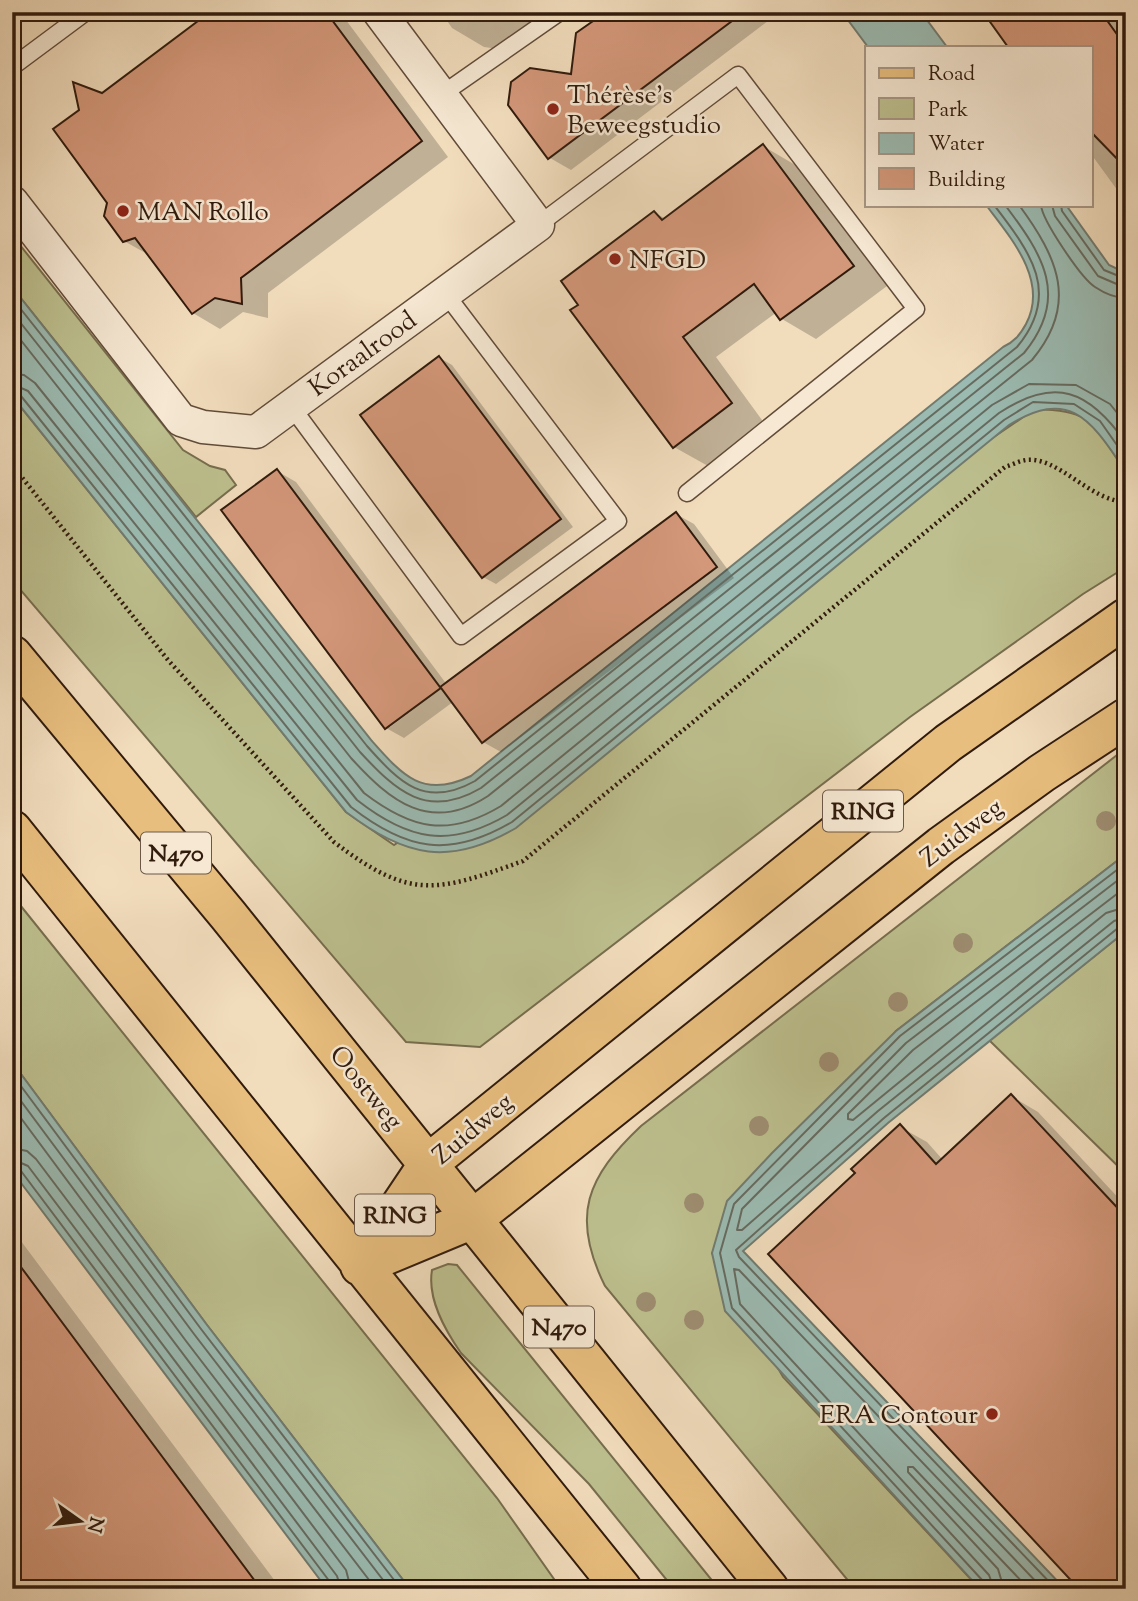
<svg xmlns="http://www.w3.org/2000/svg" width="1138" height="1601" viewBox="0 0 1138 1601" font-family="'Sorts Mill Goudy',serif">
<rect width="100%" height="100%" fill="#f1dcbc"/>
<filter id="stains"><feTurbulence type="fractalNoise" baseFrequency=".00286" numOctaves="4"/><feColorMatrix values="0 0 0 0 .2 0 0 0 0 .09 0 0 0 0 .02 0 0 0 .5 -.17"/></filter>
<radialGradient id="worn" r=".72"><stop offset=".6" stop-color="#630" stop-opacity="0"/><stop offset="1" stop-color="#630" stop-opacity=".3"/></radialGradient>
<path fill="#bdbf8e" stroke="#776d4e" stroke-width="2" d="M12 235 183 450 210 466 225 470 236 485 196 517 12 287Z
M12 396 346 812 394 845 1035 409C1092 411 1091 420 1122 466H1126V567L1083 594 910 717 480 1047 406 1042 12 580Z
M1126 748V854L896 1031 712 1253 783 1377 980 1589H855L605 1286C570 1216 587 1177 641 1126Z
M12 895 497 1498 561 1589H410L207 1325 12 1062Z
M1126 931V1174L989 1040Z
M448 1264 457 1265 719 1589H674L589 1484 461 1353C445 1330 427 1299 432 1270Z"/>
<path fill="#9bbbb2" stroke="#717b70" stroke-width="2" d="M842 12H921L947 47H868Z
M986 205H1066L1109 265 1126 273V466H1122C1089 417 1068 389 1009 425L516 828C449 867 406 857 346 812L12 396V287L372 741C403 776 423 799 471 776L1003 347C1014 342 1020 335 1026 324 1049 281 1011 238 986 205Z
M1126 854V931L888 1123 743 1251 1065 1589H980L725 1311 712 1253 727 1201 772 1153 896 1031Z
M12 1062 207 1325 410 1589H327L12 1171Z"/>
<path fill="#0003" d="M213 12H340L448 157 268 293V318L243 312 220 329 193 313 149 255 124 241 109 202 102 95Z
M441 12H556L506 50 484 47 452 28Z
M642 12H780L571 170 550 158 573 76Z
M985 12H1109L1126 35V195L1118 191 1091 154V47H1011Z
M763 146 797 166 887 286 816 339 782 319 777 312 716 357 765 424 708 466 674 447 580 305 655 213 666 219Z
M440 358 452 365 573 527 496 584 483 577 362 416Z
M277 471 296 482 445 682 390 723V727L676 514 694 524 734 578 501 752 483 742 453 702 404 738 386 728Z
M1011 1096 1038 1112 1126 1206V1589L858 1173 900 1127 927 1142 943 1160Z
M12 1229 281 1589H12Z"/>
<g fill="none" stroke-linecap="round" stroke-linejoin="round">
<path stroke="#666b60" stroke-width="2" d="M1041 205C1042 220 1081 278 1095 287 1104 293 1115 298 1126 298
M1052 205 1055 216 1098 276 1126 288
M1061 205 1062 211 1104 270 1126 279
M12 298 367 746C400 783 425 809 475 781L1017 347C1062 293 1030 252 994 205
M12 312 360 752C396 791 427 820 481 788L1024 353C1070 297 1043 255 1005 205
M12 329 351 758C390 801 430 834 488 796L1032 360C1079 304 1058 258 1019 205
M12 374 24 375 35 383 364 793C411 829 448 838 501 806L992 405 1029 384 1076 385 1110 404 1126 424
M12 384 28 391 357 800C408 840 449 849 507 815L999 413C1055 376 1089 390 1126 443
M12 393 21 396 351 807C406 850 449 859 512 822L1004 420 1033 402 1074 404 1100 421 1126 458
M1126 874 906 1043 742 1209 737 1230H742L878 1111 1114 921 1126 917
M1126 887 913 1050 848 1114V1119L853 1120 1106 913 1126 907
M12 1074 201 1329 401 1589
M12 1089 194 1334 390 1589
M12 1106 186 1341 376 1589
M12 1148 27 1151 36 1159 346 1570 351 1589
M12 1159 28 1166 337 1576 341 1589
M12 1168 21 1171 330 1582 332 1589
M985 1589 983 1581 732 1308 720 1253 734 1204 900 1036 1126 863
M994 1589 989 1575 740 1304 734 1269 739 1270 1043 1589
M1004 1589 998 1569 908 1472V1467H913L1029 1589
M1056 1589 739 1257 736 1250 884 1118 1118 928 1126 926"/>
</g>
<path fill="#d39779" stroke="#311b0d" stroke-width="2" d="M210 12H326L422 141 241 278 242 304 215 298 192 314 135 238 123 242 104 216 107 203 53 129 79 110 73 82 102 93Z
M606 12H744L548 159 508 105 511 82 530 68 571 74 576 33Z
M983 12H1101L1126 47V168L1091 132V47H1008Z
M763 144 854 266 780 320 754 284 683 337 732 403 673 448 570 310 578 305 561 281 654 211 662 220Z
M439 356 561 519 482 578 360 415Z
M277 469 440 687 676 512 717 567 482 743 441 688 385 729 221 510Z
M1011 1094 1126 1217V1589H1079L768 1254 855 1173 851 1169 900 1124 936 1164Z
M12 1255 105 1380 261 1589H12Z"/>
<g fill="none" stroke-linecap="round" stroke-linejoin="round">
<g stroke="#614b39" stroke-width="19">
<path id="lane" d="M12 67 86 12
M441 95 560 12
M538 225 738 75 916 309 687 493
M291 406 461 636 618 521 445 293"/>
</g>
<g stroke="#614b39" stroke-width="35">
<path id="street" d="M12 202 181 420 203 427 256 432 538 225 379 12"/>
</g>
<g stroke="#311b0d" stroke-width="42">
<path id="primary" d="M12 655 228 915 769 1589
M12 830 622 1589
M360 1266 429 1163 948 743 1126 618
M360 1266 473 1219 941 846 1042 773 1126 718"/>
</g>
<path stroke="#311b0d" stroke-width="4.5" stroke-dasharray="2 3.5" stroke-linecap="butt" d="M12 465 168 660 334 842C411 901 437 892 523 861L1005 467C1012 465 1019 461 1026 460 1058 456 1090 501 1126 502"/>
<use href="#lane" stroke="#f6e8d3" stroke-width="16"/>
<use href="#street" stroke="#f6e8d3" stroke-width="32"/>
<use href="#primary" stroke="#e8be7e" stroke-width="38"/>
</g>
<g fill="#9e8d71">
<circle cx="1106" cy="821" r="10"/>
<circle cx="963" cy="943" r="10"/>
<circle cx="898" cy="1002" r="10"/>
<circle cx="829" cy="1062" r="10"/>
<circle cx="759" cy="1126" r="10"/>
<circle cx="694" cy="1203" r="10"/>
<circle cx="646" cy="1302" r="10"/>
<circle cx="694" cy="1320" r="10"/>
</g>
<g fill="#8f2418" stroke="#f6e8d3" stroke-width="2.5">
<circle cx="553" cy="109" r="7"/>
<circle cx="123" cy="211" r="7"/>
<circle cx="615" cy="259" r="7"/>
<circle cx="992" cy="1414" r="7"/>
</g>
<g text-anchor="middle" stroke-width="5" stroke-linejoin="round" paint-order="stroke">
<g fill="#f6e8d3" stroke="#6c5848" stroke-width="2">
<rect x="823" y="790.5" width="80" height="41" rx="5"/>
<rect x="141" y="832.5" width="70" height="41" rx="5"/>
<rect x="355" y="1194.5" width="80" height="41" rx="5"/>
<rect x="524" y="1306.5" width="70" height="41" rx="5"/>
</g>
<g font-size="24" font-weight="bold" fill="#311b0d">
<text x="863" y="819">RING</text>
<text x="176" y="861">N470</text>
<text x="395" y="1223">RING</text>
<text x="559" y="1335">N470</text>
</g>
<g font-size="26" fill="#311b0d" stroke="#f6e8d3" text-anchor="start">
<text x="567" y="103">Thérèse's<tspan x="567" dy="30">Beweegstudio</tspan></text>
<text x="137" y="220">MAN Rollo</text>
<text x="629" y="268">NFGD</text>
<text x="978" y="1423" text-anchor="end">ERA Contour</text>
</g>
<g font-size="26" fill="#311b0d" stroke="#f6e8d3">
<text transform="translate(362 353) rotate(-36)" y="9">Koraalrood</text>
<text transform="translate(961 832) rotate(-37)" y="9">Zuidweg</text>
<text transform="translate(367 1087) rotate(51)" y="9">Oostweg</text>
<text transform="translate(472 1128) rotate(-40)" y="9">Zuidweg</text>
</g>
</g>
<rect width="1138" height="1601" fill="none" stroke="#f1dcbc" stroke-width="42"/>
<rect x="14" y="14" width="1110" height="1573" fill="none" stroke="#311b0d" stroke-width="3.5"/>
<rect x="21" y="21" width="1096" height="1559" fill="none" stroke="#311b0d" stroke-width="2"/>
<rect x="865" y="46" width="228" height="161" fill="#f6e8d3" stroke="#a79684" stroke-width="2"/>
<rect x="879" y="68" width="35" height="10" fill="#e8be7e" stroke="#a79684" stroke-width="2"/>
<text x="928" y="80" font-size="21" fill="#311b0d">Road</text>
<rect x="879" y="98" width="35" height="21" fill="#bdbf8e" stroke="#a79684" stroke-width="2"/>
<text x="928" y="116" font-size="21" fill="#311b0d">Park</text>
<rect x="879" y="133" width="35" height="21" fill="#9bbbb2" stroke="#a79684" stroke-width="2"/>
<text x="928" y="150" font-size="21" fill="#311b0d">Water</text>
<rect x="879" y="168" width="35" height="21" fill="#d39779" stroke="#a79684" stroke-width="2"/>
<text x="928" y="186" font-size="21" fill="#311b0d">Building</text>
<g transform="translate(80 1521) rotate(104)" stroke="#f6e8d3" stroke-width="5" paint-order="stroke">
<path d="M0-5L12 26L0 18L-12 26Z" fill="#311b0d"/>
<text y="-10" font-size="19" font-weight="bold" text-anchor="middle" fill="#311b0d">N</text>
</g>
<rect width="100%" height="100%" filter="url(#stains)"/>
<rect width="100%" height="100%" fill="url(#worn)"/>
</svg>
